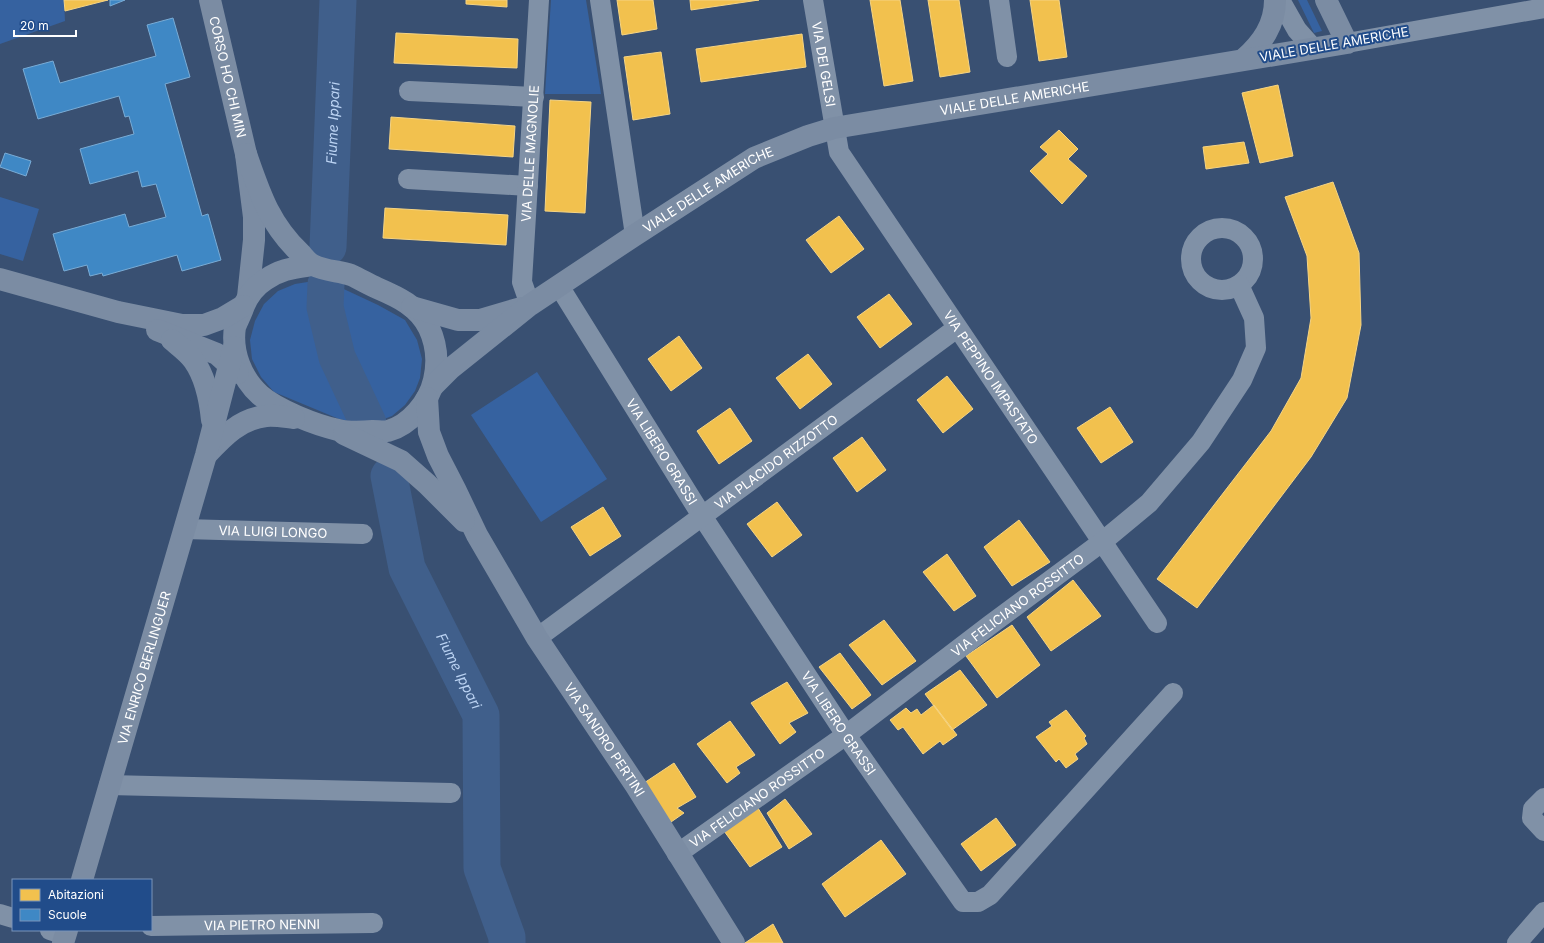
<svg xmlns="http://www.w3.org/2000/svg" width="1544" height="943" viewBox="0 0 1544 943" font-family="Inter,sans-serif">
<rect width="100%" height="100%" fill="#395072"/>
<path fill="#3662a0" d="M0 0H64L65 21 0 44Z
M551 0H586L601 94H545Z
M1298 0H1307L1322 31 1314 33Z
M0 197 39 209 23 261 0 254Z
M314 281 333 284 378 305 405 320 417 340 422 359 420 378 415 391 405 405 392 416 376 422 359 423 339 419 274 392 261 377 252 359 250 340 255 321 264 304 278 291 295 284Z
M537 372 607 479 541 522 471 415Z"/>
<path fill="#f2c14e" stroke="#f6d483" d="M64 0H108L65 11Z
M466 0H507V7L466 4Z
M617 0H653L657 29 622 35Z
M690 0H759L691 10Z
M870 0H900L913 81 884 86Z
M928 0H959L970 72 940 77Z
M1030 0H1059L1067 57 1039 61Z
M396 33 518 39 517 68 394 63Z
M802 34 806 67 701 82 696 49Z
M661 52 670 114 633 120 624 57Z
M1278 85 1293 156 1260 163 1242 93Z
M550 100 591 102 585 213 545 211Z
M391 117 515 126 513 157 389 149Z
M1059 130 1078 149 1068 159 1087 176 1062 204 1030 171 1048 154 1040 147Z
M1244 142 1249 163 1206 169 1203 147Z
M1333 182 1359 253 1361 325 1347 398 1311 457 1197 608 1157 579 1271 431 1301 378 1311 318 1307 256 1285 197Z
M385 208 508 215 506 245 383 238Z
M839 216 864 249 831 273 806 240Z
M889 294 912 324 880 348 857 317Z
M679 336 702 368 671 391 648 359Z
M808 354 832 384 800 409 776 378Z
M947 376 973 409 943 433 917 400Z
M1110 407 1133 442 1101 463 1077 428Z
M730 408 752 441 719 464 697 431Z
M862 437 886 470 857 492 833 458Z
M777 502 802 535 772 557 747 524Z
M603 507 621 536 590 556 571 527Z
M1019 520 1050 562 1012 586 984 547Z
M947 554 976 596 954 611 923 572Z
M1073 580 1101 616 1051 651 1027 617Z
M884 620 916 661 882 685 849 645Z
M1012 625 1040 665 997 698 966 656Z
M840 653 871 695 852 709 819 667Z
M960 670 987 705 952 730 925 694Z
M787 682 808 713 789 723 796 732 780 744 751 703Z
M934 705 957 735 943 745 940 741 923 754 903 727 898 730 890 720 906 708 911 713 917 709 921 715Z
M1066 710 1086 736 1084 738 1087 744 1075 754 1078 759 1066 768 1059 759 1056 762 1036 737 1052 726 1049 722Z
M730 721 755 755 736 767 740 773 727 783 697 744Z
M674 763 696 797 677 808 684 813 671 822 644 783Z
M785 799 812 834 789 849 767 813Z
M753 800 782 847 750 867 719 824Z
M996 818 1016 845 981 871 961 844Z
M881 840 906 874 845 917 822 884Z
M773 924 783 943H745Z"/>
<path fill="#3f88c5" stroke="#79acd6" d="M110 0H125L110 6Z
M173 18 190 77 165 84 202 216 208 214 221 260 182 271 177 255 103 276 102 273 90 276 87 265 64 271 53 234 125 214 129 227 166 217 156 184 142 187 138 171 90 184 80 149 134 134 129 116 125 117 119 96 38 119 23 69 53 61 60 83 156 56 147 25Z
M5 153 31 161 26 176 0 167Z"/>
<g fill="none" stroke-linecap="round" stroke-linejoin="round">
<g stroke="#405f8b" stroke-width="37">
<path id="s1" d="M328 247 338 0"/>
<path d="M326 284 325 307 337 357 368 423"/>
<path id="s2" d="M389 476 407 568 481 715 482 868 507 937V943"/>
</g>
<g stroke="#8091a7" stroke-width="20">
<path d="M600 0 635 235"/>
<path id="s3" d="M813 0 839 152 1157 623"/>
<path d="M999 0 1007 57"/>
<path d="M1280 0 1297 30 1313 48"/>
<path d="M1347 43 1544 8"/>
<path d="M409 91 534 97"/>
<path d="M408 179 528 186"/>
<circle cx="1222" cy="259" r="31"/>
<path id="s4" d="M559 286 702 516 846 735 963 902H978L990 895 1173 693"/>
<path id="s5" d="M530 305 522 282 539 0"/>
<path id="s6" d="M184 529 363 534"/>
<path id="s7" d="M537 638 957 328"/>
<path d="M109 785 451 793"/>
<path d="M1544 798 1533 809 1532 818 1544 831"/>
<path id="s8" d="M677 854 846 735 990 625 1102 542 1149 503 1201 442 1242 380 1256 348 1254 318 1239 285"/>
<path d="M0 914 13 918"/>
<path id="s9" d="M151 926 373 923"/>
<path d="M50 930 65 935"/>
<path d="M1517 943 1544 912"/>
</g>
<g stroke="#7b8ca3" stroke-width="22">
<path id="s10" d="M210 0 246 154 254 217V240L248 297"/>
<path d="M1244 59C1262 43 1275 25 1275 0"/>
<path d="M246 154C260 194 269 223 300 253 304 257 308 263 313 265 325 271 339 271 351 275 360 279 368 284 377 288 398 297 418 306 429 328 437 345 438 363 434 380 429 402 410 425 388 431 384 432 378 431 373 431 362 432 350 433 338 430 316 425 277 410 260 395 242 379 231 352 235 327 237 322 240 316 242 311 246 299 254 287 265 280 281 269 293 268 312 265"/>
<path d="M0 279 118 312 182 325H204L223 318 243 306"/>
<path d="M412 307 458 320H480L521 308"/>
<path d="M157 330 217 354 238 373"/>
<path d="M172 340C179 346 189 353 194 361 206 378 210 400 212 420"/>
<path id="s11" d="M433 386 450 369 530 305 635 235 754 158 808 136 834 128 1347 43 1326 0"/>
<path id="s12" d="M427 398 429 432 438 456 455 489 477 535 537 638 636 786 734 943"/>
<path d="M344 434 401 461 427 484 464 521"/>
<path d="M207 454C224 436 240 419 266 416 275 415 285 417 294 418"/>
<path id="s13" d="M82 880 206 455 234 347"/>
<path d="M63 943 67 930"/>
</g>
</g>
<g text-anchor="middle" stroke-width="4" stroke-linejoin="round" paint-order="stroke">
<g font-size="13" fill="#fff" stroke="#214c8a">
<text transform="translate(1334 44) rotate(-10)" y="5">VIALE DELLE AMERICHE</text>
<text dy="5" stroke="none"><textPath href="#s3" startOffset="65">VIA DEI GELSI</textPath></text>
<text dy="5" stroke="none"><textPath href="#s10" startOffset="79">CORSO HO CHI MIN</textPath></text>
<text dy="5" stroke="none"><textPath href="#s11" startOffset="663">VIALE DELLE AMERICHE</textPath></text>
<text dy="5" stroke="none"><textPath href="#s5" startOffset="153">VIA DELLE MAGNOLIE</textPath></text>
<text dy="5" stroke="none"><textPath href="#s11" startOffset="339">VIALE DELLE AMERICHE</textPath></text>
<text dy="5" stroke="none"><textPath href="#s3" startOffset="426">VIA PEPPINO IMPASTATO</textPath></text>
<text dy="5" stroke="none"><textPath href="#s4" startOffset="195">VIA LIBERO GRASSI</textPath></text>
<text dy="5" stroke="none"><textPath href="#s7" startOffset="297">VIA PLACIDO RIZZOTTO</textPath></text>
<text dy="5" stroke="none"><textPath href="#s6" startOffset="89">VIA LUIGI LONGO</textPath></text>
<text dy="5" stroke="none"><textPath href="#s8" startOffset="422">VIA FELICIANO ROSSITTO</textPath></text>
<text dy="5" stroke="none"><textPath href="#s13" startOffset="221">VIA ENRICO BERLINGUER</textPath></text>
<text dy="5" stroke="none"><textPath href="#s4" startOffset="519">VIA LIBERO GRASSI</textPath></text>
<text dy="5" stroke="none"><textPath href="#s12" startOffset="389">VIA SANDRO PERTINI</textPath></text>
<text dy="5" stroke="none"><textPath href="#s8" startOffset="98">VIA FELICIANO ROSSITTO</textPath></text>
<text dy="5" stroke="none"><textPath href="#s9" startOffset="111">VIA PIETRO NENNI</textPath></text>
</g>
<g font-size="14" font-style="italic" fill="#bad2f2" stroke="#214c8a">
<text dy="5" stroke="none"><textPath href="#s1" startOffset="124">Fiume Ippari</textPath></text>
<text dy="5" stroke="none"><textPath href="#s2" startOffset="209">Fiume Ippari</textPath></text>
</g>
</g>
<rect x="12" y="879" width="140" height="52" fill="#214c8a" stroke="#7a94b9"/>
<rect x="20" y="889" width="20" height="12" fill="#f2c14e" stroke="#7a94b9"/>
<text x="48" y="899" font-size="12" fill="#ffffff">Abitazioni</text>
<rect x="20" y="909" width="20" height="12" fill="#3f88c5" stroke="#7a94b9"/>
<text x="48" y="919" font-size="12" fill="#ffffff">Scuole</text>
<path d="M14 30v6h62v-6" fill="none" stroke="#ffffff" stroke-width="2"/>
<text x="20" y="30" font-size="12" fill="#ffffff" stroke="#214c8a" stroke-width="3" paint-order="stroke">20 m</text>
</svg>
